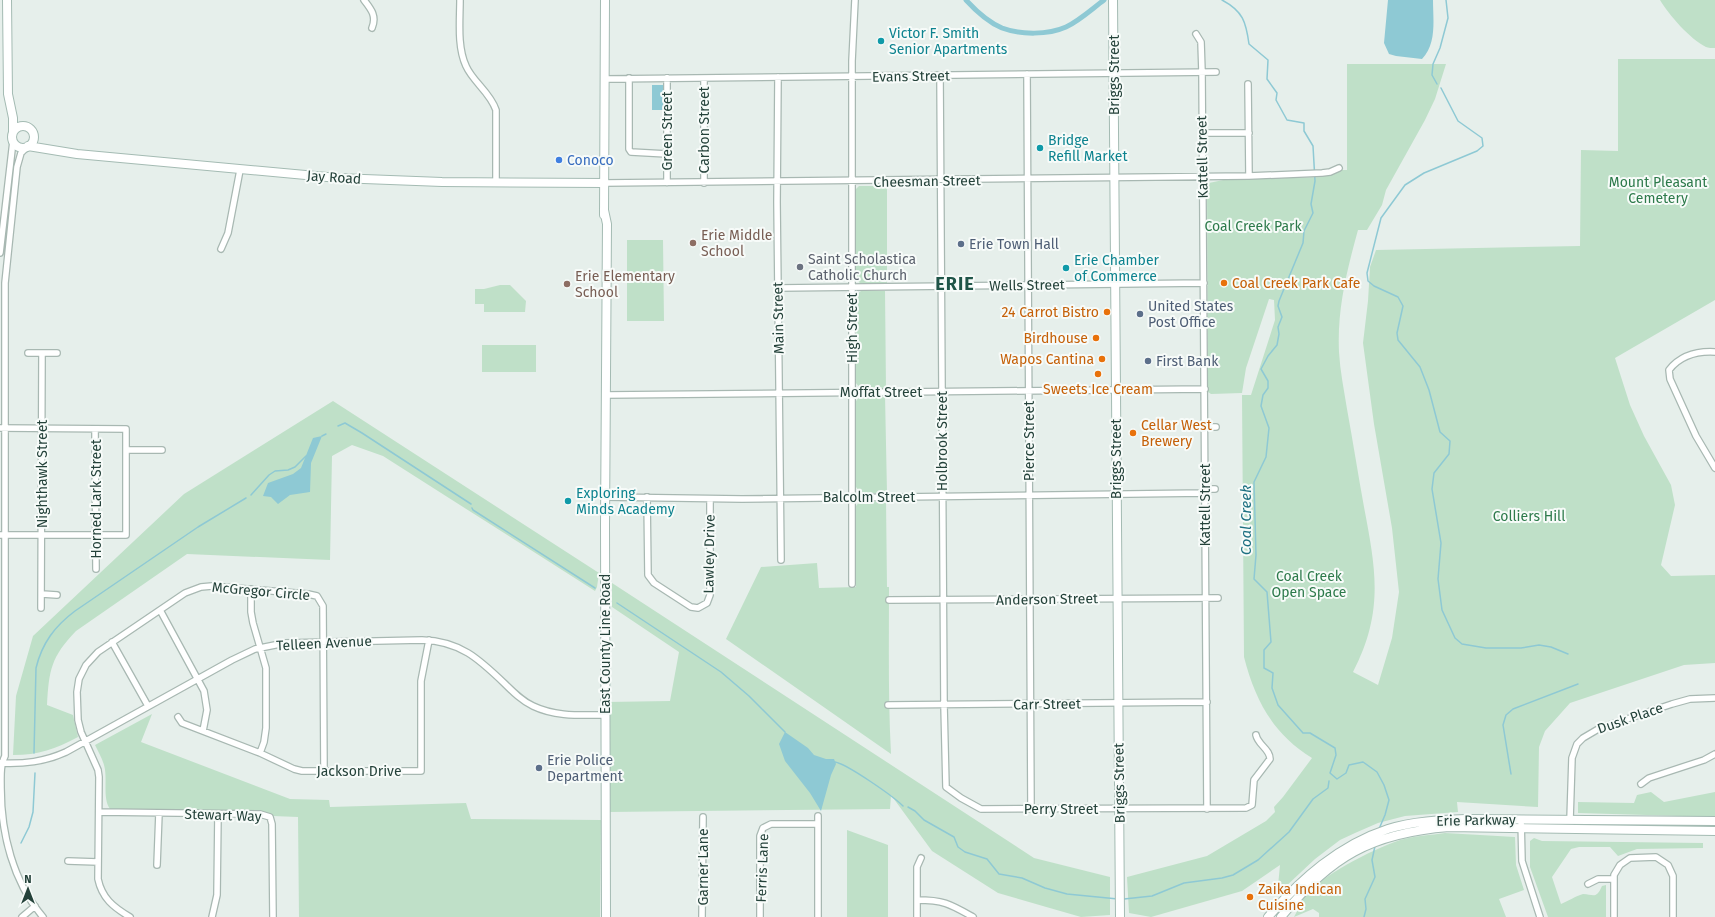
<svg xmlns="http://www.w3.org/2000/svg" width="1715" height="917" viewBox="0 0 1715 917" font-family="'Fira Sans',sans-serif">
<rect width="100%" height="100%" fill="#e6efeb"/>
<path fill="#bfe0c8" d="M1660 0H1715V48C1712 48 1708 48 1706 47 1690 39 1669 15 1660 0Z
M1618 59H1715V300L1615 358 1630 405 1644 436 1671 485 1675 505 1661 565 1671 576 1715 575V663L1684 665 1570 703 1545 731 1539 747 1538 807 1457 802 1458 812 1405 816 1378 823 1355 833 1340 840 1315 859 1283 889 1278 886 1280 865 1242 891 1151 917 1129 913 1127 877 1207 856 1266 821 1275 812 1274 807 1283 797 1312 758C1273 734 1255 700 1244 657L1242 395H1251L1275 320 1274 300 1269 299 1246 368 1242 393 1211 394 1208 392 1207 188 1209 183 1223 180 1323 177V170H1347V64H1446L1435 99 1425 120 1386 190 1382 205 1367 230H1358C1347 270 1337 309 1339 352 1340 371 1344 390 1347 409 1353 442 1358 474 1364 507 1376 570 1384 612 1353 672L1378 685 1392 638 1399 592 1392 528 1374 424 1363 343 1368 301 1370 267 1376 250 1580 246 1581 150 1618 151Z
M859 186H887V283H860L855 279V190Z
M627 240H663L664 321H627Z
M500 285H510L526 301 525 312H484V304H475V289H484Z
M861 291H885L886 389H861L855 382V296Z
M482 345H536V372H482Z
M861 395H885L887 493H861L856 487V401Z
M333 401 599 573 597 587 595 591 383 456 352 445 332 456 330 560 187 554 76 631C51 657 49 670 47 705L73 715 78 737C55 749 39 755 13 755L16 696 33 636 184 494Z
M861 500H886L887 587H889C889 643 888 698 891 754L726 639 761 567 817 563 819 588 856 587V506Z
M612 583 1034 858 1110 877V915L1081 917 998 893 932 851 891 795 890 809 609 812 606 702 670 701 679 652 612 607Z
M152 714 141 742 290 799 329 800 330 807 466 803 471 819 601 820 600 917H299L298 817 110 809C102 798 108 778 104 765 102 758 98 751 95 745Z
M1651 792 1664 802 1715 792V817L1578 813V802L1634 803 1637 795Z
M847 830 888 845V917H847Z
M1445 833 1515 837 1516 865 1524 890 1499 899 1506 917H1319V913L1313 909 1294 917C1297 912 1299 906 1302 900 1317 877 1373 849 1400 840 1414 836 1431 835 1445 833Z
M1534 838 1542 841 1703 843V848L1637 849 1618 856 1610 847H1579L1571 849 1552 877 1561 904C1566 902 1578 895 1583 894 1593 894 1596 900 1602 886L1606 885V917H1548L1530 867V841Z"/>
<path fill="#8ec9d4" d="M1388 0H1433C1433 19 1437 44 1422 59L1396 56 1389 54 1384 43Z
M652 85H664V110H652Z
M322 436 311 463 310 492 290 495 278 504 271 497 263 496 268 483 293 474 301 468 313 438Z
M785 732 808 748 814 755 826 759H834L836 764 831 775 821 811 810 793 785 761 779 744Z"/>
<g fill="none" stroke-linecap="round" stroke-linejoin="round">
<path stroke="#8ec9d4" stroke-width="1.5" d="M1222 0C1243 11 1246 22 1249 44L1268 60 1267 79 1277 93 1276 100 1287 120 1304 123V131L1313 146 1315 181 1311 204 1313 213 1304 231 1303 243 1279 301 1278 306 1282 317 1278 327 1279 334 1277 345 1268 356 1261 369 1268 381V388L1263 395 1261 406 1269 428 1266 457 1254 482 1256 555 1254 579 1267 592 1271 642 1264 650V668L1273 673 1272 688 1278 705 1303 733H1310L1335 748 1336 755 1330 773 1337 779 1346 773 1349 765 1363 762 1377 772 1384 785 1389 800 1385 815 1379 829
M1437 84 1432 75 1433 64 1440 48 1448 18 1446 0
M1441 88 1458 121 1482 138 1483 146 1477 151 1424 173 1405 185 1381 218 1367 273 1368 281 1374 286 1398 297 1403 306 1397 333 1398 340 1420 367 1429 390 1440 432 1450 441 1449 454 1434 473 1432 489 1441 543 1438 579 1442 610 1455 638 1462 644 1486 648H1521L1539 645 1551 647 1568 654
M338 426 345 423 362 433 471 504
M322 436 326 434
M251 495 269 475 275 471 288 470 295 467 306 456
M472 508 473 510 595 588
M617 603 721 672 749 696 785 732
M34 753 36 668C42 643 55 626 75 611L198 527 246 498
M835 762C847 764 893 796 903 806
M1511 774 1503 725 1506 715 1513 709 1578 684
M908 807 915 811 924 820 954 837 958 847 965 852 987 859 999 874 1022 878 1045 888 1067 894 1118 899
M21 843 29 827 33 812 35 773
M1124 899 1152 896 1184 883 1222 878 1233 875 1258 860 1289 832 1313 799 1328 788 1329 781
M1364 917 1366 909 1365 899 1375 877 1372 860 1375 846"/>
<path stroke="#8ec9d4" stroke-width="5" d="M966 0C976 11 988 22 1002 28 1021 35 1048 35 1066 27 1079 21 1092 9 1104 0"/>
<g stroke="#a8b8b2" stroke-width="8">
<path id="street" d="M364 0C371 9 377 16 372 28
M460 0C460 20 457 47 466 66 473 82 490 92 496 110V183
M1196 34 1201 42 1202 72 1207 809
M1027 74 1031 809
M940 75 944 705 946 787 961 798 981 809 1246 808 1252 805 1254 780 1270 759C1270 749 1258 745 1256 735
M778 77 777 202 781 560
M629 78V149L631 152 667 154
M667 78V183
M605 79 1216 72
M1248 84 1249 176
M1202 133H1249
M26 148 21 153 17 167 5 283V756C0 766 1 776 1 788 1 833 13 882 43 917
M605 183 1249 176 1322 173 1330 172 1339 168
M704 183V78
M221 249 228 233 240 170
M0 253 13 141
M778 288 1204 283
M1715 352C1697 351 1680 356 1669 370L1670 379 1696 436 1715 468
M28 353H57
M606 395 1205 389
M1205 427H1216
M0 428 126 429V535H0
M95 429 96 569
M126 450H162
M1205 489H1215
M605 497 742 499 1205 493
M647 497 648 575 654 583 691 607 698 608 707 603 710 595V499
M852 584V61L855 0
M251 589V612L253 623 266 668V728L264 742 260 753
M42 594 57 595
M889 600 1218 598
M41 608 42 353
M160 610 204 691 207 710 203 731
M112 642 148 706
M888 705 1207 702
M178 717 182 723 260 753 294 769 302 771H421V681L429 640
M0 763C24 764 44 762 66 752L232 660 255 649 285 643 422 640C460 641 479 659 504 683 513 692 522 701 533 706 556 717 581 715 605 715
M1641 784 1649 778 1704 760 1715 754
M99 812 260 814 270 817 272 824 273 917
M818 816V917
M1521 819 1522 861 1540 917
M1570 820 1572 758 1577 744 1583 738 1600 728 1672 704 1690 699 1715 698
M68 861 98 862
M157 865 159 813
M1588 884 1598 879H1614
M917 900C944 900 950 904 973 917
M22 917 35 906
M130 917C113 907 102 898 98 879L99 777 98 770 81 732 78 720 77 692 79 679 86 665 98 652 185 593 201 587 212 586 308 594 317 596 323 606 324 772
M212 917 217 895 218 814
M702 917 703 817
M760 917V836L763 828 771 824H818
M917 917V867L921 858
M1614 917V875L1620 865 1630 858 1656 857 1668 865 1673 876V917"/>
</g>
<g stroke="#a4bbb3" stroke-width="10">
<path id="secondary" d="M7 0 8 94 13 118V132
M1113 0 1120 917
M12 137a11 11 0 1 1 22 0a11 11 0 1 1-22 0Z
M28 146 77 154 338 178 442 182 605 183
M604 210 607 224 605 526 606 917
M604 215 605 0
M1268 917C1301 879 1339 845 1388 829 1413 821 1441 820 1467 819L1715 821
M1281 917C1330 857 1371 833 1449 827L1715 831"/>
</g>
<use href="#street" stroke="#fff" stroke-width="5.5"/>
<use href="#secondary" stroke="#fff" stroke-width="8"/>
</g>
<g fill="#0f9aa8" stroke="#f7fbf9" stroke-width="1.5">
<circle cx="881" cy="41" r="4"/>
<circle cx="1040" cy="148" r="4"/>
<circle cx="1066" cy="268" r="4"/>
<circle cx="568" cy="501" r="4"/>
</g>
<circle fill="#3f7fe0" stroke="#f7fbf9" stroke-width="1.5" cx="559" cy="160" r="4"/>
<g fill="#8d6e63" stroke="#f7fbf9" stroke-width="1.5">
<circle cx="693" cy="243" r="4"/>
<circle cx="567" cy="284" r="4"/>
</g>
<g fill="#5c6f8a" stroke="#f7fbf9" stroke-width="1.5">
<circle cx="961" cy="244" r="4"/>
<circle cx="1140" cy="314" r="4"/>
<circle cx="1148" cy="361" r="4"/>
<circle cx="539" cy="768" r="4"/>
</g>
<circle fill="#6b7280" stroke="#f7fbf9" stroke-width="1.5" cx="800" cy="267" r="4"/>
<g fill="#e8710a" stroke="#f7fbf9" stroke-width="1.5">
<circle cx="1224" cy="283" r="4"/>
<circle cx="1107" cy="312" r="4"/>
<circle cx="1096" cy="338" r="4"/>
<circle cx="1102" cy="359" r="4"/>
<circle cx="1098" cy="374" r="4"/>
<circle cx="1133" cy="433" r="4"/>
<circle cx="1250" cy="897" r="4"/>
</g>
<g text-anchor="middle" stroke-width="4" stroke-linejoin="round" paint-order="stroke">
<g font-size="14" fill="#0d838f" stroke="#f7fbf9" text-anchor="start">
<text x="889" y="38">Victor F. Smith<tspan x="889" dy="16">Senior Apartments</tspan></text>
<text x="1048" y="145">Bridge<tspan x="1048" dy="16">Refill Market</tspan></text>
<text x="1074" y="265">Erie Chamber<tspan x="1074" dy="16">of Commerce</tspan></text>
<text x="576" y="498">Exploring<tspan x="576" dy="16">Minds Academy</tspan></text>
</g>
<g font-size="14" fill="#24423a" stroke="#f7fbf9">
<text transform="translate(1114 75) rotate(-90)" y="5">Briggs Street</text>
<text transform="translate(911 76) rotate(-1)" y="5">Evans Street</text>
<text transform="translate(704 130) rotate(-90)" y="5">Carbon Street</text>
<text transform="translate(667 131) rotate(-90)" y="5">Green Street</text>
<text transform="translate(1202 157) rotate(-91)" y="5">Kattell Street</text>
<text transform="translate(334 177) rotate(4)" y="5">Jay Road</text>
<text transform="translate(927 181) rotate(-1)" y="5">Cheesman Street</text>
<text transform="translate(1027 285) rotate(-1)" y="5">Wells Street</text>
<text transform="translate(778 318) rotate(-91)" y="5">Main Street</text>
<text transform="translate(852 328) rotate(-90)" y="5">High Street</text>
<text x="881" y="397">Moffat Street</text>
<text transform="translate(942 441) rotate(-90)" y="5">Holbrook Street</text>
<text transform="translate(1029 441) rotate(-90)" y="5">Pierce Street</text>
<text transform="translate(1116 459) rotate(-90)" y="5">Briggs Street</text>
<text transform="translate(42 474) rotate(-90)" y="5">Nighthawk Street</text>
<text x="869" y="502">Balcolm Street</text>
<text transform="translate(96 499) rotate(-90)" y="5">Horned Lark Street</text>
<text transform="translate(1205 505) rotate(-90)" y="5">Kattell Street</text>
<text transform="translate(709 554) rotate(-89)" y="5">Lawley Drive</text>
<text transform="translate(261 591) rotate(5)" y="5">McGregor Circle</text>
<text transform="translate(1047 599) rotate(-1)" y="5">Anderson Street</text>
<text transform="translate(324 643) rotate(-3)" y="5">Telleen Avenue</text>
<text transform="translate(605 644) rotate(-90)" y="5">East County Line Road</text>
<text transform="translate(1047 704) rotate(-1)" y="5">Carr Street</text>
<text transform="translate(1630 718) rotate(-19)" y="5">Dusk Place</text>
<text x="359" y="776">Jackson Drive</text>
<text transform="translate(1119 783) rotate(-91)" y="5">Briggs Street</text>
<text x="1061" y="814">Perry Street</text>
<text transform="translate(223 815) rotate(2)" y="5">Stewart Way</text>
<text transform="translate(1476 820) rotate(-1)" y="5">Erie Parkway</text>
<text transform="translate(703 867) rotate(-90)" y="5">Garner Lane</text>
<text transform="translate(762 868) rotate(-88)" y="5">Ferris Lane</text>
</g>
<g font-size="14" fill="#366cbe" stroke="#f7fbf9" text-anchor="start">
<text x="567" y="165">Conoco</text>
</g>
<g font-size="14" fill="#2d7a4b" stroke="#f7fbf9">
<text x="1658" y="187">Mount Pleasant<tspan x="1658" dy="16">Cemetery</tspan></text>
<text x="1253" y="231">Coal Creek Park</text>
<text x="1529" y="521">Colliers Hill</text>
<text x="1309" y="581">Coal Creek<tspan x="1309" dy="16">Open Space</tspan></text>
</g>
<g font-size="14" fill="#785e54" stroke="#f7fbf9" text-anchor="start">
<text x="701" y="240">Erie Middle<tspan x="701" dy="16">School</tspan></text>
<text x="575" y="281">Erie Elementary<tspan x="575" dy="16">School</tspan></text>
</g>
<g font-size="14" fill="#4e5e75" stroke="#f7fbf9" text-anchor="start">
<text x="969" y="249">Erie Town Hall</text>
<text x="1148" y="311">United States<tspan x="1148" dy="16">Post Office</tspan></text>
<text x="1156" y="366">First Bank</text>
<text x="547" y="765">Erie Police<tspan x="547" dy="16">Department</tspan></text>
</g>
<g font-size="14" fill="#5b616d" stroke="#f7fbf9" text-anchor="start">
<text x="808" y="264">Saint Scholastica<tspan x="808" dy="16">Catholic Church</tspan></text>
</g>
<g font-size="14" fill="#c56008" stroke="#f7fbf9" text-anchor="start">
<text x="1232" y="288">Coal Creek Park Cafe</text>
<text x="1099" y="317" text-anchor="end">24 Carrot Bistro</text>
<text x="1088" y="343" text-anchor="end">Birdhouse</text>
<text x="1094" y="364" text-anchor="end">Wapos Cantina</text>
<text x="1098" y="394" text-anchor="middle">Sweets Ice Cream</text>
<text x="1141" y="430">Cellar West<tspan x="1141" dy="16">Brewery</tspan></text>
<text x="1258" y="894">Zaika Indican<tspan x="1258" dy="16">Cuisine</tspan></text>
</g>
<g font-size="15" font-style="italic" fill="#1c6f80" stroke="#f7fbf9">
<text transform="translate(1246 520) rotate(-90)" y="5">Coal Creek</text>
</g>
<g font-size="18" font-weight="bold" letter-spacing="1" fill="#1f5548" stroke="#f7fbf9">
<text x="955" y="290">ERIE</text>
</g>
</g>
<g transform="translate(28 889)" stroke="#f7fbf9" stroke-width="3" paint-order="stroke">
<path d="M0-3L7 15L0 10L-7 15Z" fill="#24423a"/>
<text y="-6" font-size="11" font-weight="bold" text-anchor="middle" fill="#24423a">N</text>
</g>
</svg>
